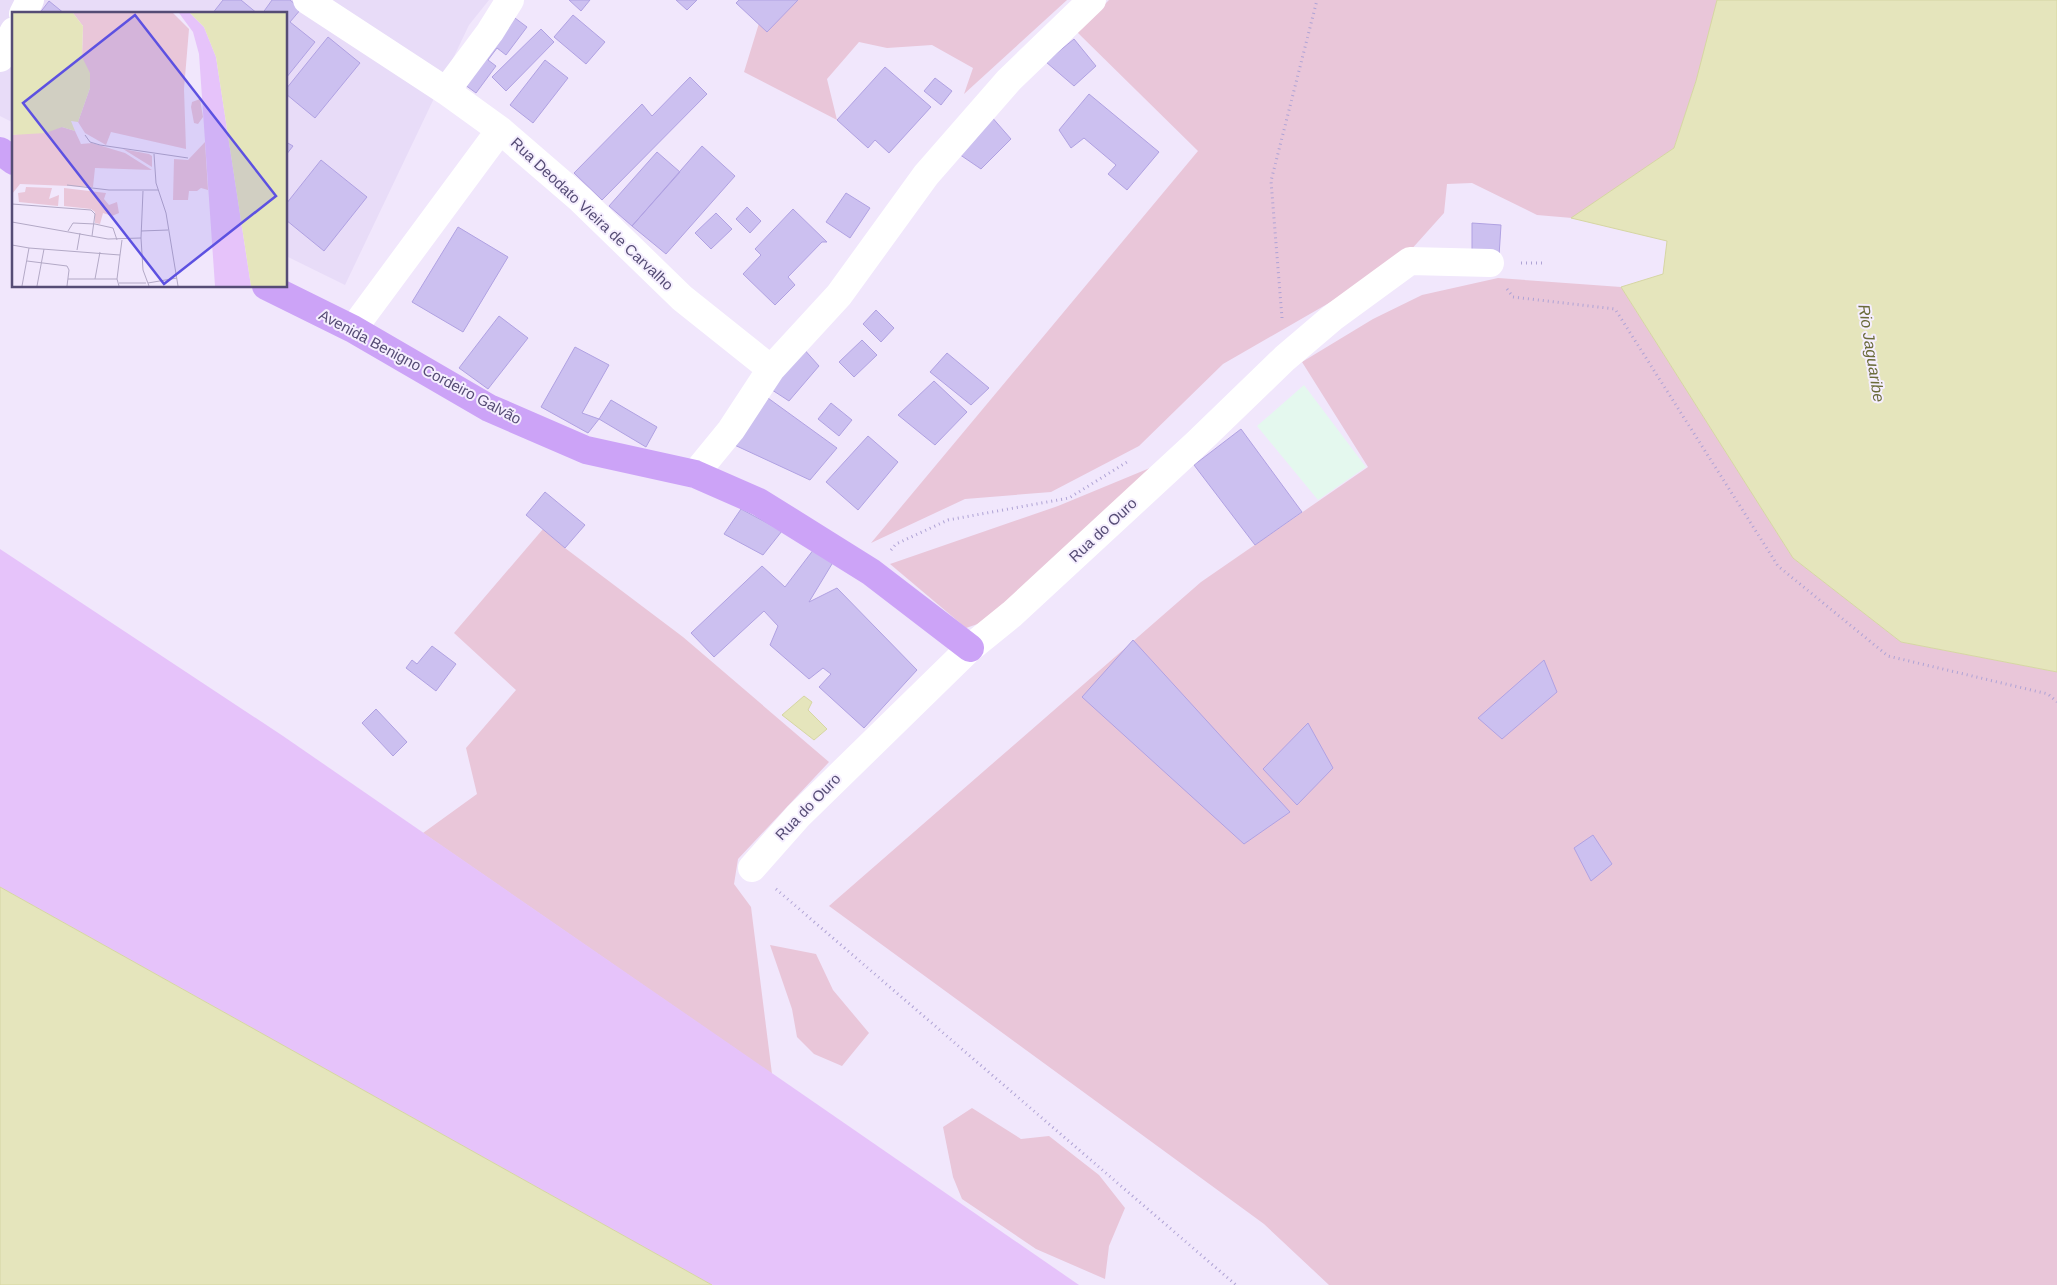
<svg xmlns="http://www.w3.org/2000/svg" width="2057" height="1285" viewBox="0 0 2057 1285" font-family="Helvetica,sans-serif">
<rect width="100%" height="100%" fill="#f1e7fc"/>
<path fill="#e8dcf8" d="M0 0H489L469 25 345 285 286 256V14H14V123L0 116Z"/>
<path fill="#e4f8ee" d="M1304 385 1366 467 1318 500 1257 426Z"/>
<path fill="#e9c6d9" d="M776 0H1067L964 94 973 68 932 45 887 48 859 42 827 79 837 120 744 72 764 7Z
M1109 0H1740L1696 81 1674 148 1572 218 1537 215 1472 183 1447 184 1444 213 1392 271 1348 292 1223 364 1139 446 1051 492 965 499 871 543 1198 151 1077 32Z
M1498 278 1621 287 1793 558 1901 642 2057 672V1285H1329L1264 1224 829 906 1201 582 1368 467 1302 362 1373 319 1422 295Z
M1174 458 998 617 966 628 890 564 1058 506Z
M543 529 565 548 683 637 829 762 738 859 734 884 751 907 772 1074 423 833 477 794 466 748 516 690 454 633Z
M770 945 816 954 833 990 869 1033 842 1066 814 1054 797 1037 792 1009Z
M972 1108 1021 1139 1049 1136 1099 1175 1125 1208 1109 1246 1105 1279 1036 1249 962 1199 953 1177 943 1127Z"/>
<path fill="#e6c3fa" d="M0 549 283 736 1079 1285H712L0 887Z"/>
<path fill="#e5e5bc" stroke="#d6d6a3" d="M1717 0H2057V672L1901 642 1793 558 1621 287 1663 274 1667 241 1571 218 1674 148 1696 81Z
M804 696 812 702 808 710 827 729 814 740 782 715Z
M0 887 712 1285H0Z"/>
<path fill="#ccc0f0" stroke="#b0a1e2" d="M223 0H241L258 14H212Z
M272 0H290L301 9 290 22 315 42 286 78V14H262Z
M569 0H590L581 11Z
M676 0H697L687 10Z
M739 0H798L767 32 736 3Z
M49 1 65 14H39Z
M507 12 527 27 506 55 497 48 488 60 496 66 476 93 457 79Z
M573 15 605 42 586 64 554 37Z
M541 29 554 42 506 91 492 77Z
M328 37 360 63 315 118 286 94V89Z
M1074 39 1096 66 1074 86 1046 62Z
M545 60 568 78 533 123 510 105Z
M885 67 931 107 889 153 875 140 868 148 837 120Z
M690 77 707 94 602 200 574 173 642 104 652 116Z
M935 78 952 91 941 105 924 91Z
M1089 94 1159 152 1127 190 1108 174 1116 165 1084 138 1071 148 1059 130Z
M990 115 1011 139 981 169 953 150Z
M286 142 293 146 286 155Z
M702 146 735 176 666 254 632 226Z
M657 152 680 172 632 226 609 206Z
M321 160 367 197 324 251 286 220V204Z
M846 193 870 208 850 238 826 222Z
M747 207 761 221 750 233 736 219Z
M793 209 827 242H822L788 277 795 285 775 305 743 274 761 255 755 249Z
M716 213 732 229 711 249 695 233Z
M1472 223 1501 225 1499 256 1472 255Z
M458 227 508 257 463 332 412 302Z
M876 310 894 328 881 342 863 324Z
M499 316 528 338 488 389 459 368Z
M862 340 877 355 854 377 839 362Z
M575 347 609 365 582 413 599 419 588 433 541 407Z
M802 347 819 366 789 401 766 386Z
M947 353 989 388 971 405 930 372Z
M934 381 967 412 935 445 898 415Z
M761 393 837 448 810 480 728 442Z
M611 400 657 427 646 447 599 419Z
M831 403 852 420 839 436 818 419Z
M1241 429 1302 512 1255 545 1194 465Z
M868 436 898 462 858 510 826 482Z
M545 492 585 525 565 548 526 515Z
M741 509 782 531 763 555 724 534Z
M814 549 835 559 809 602 837 588 917 670 864 728 819 687 831 674 823 668 809 679 770 645 778 626 764 611 714 657 691 633 762 566 785 587Z
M1133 640 1290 812 1244 844 1082 697Z
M432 646 456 664 436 691 406 668 412 660 417 664Z
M1544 660 1557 692 1502 739 1478 718Z
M376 709 407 742 393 756 362 723Z
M1308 723 1333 768 1297 805 1263 769Z
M1593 835 1612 864 1591 881 1574 848Z"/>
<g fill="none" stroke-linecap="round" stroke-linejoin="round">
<path stroke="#afa3d5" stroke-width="3" stroke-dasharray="1 4" stroke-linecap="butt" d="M1521 263H1545
M1507 289 1513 297 1615 309 1778 566 1888 656 2048 694 2057 702
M1282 318 1271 181 1317 0
M891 550 896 544 948 520 1069 498 1127 462
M776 889 1236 1285"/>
<path stroke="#fff" stroke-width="28" d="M307 0 446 91 500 130 580 199 682 298 771 369
M23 14 30 0
M0 58 14 31
M446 91 490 32 510 0
M353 329 500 130
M695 474 731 430 771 369 839 295 926 175 1009 80 1092 0
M752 868 798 816 970 648 1012 614 1197 443 1285 358 1332 318 1410 261 1490 263"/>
<path stroke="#cca3f7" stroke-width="28" d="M0 151 14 161
M266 286 353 329 489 408 586 450 695 474 759 502 871 572 970 648"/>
</g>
<g text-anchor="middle" stroke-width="4" stroke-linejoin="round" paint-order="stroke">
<g font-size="15" fill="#554c75" stroke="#f5eefe">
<text transform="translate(592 214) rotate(43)" y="5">Rua Deodato Vieira de Carvalho</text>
<text transform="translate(420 367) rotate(28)" y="5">Avenida Benigno Cordeiro Galvão</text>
<text transform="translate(1103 530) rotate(-43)" y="5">Rua do Ouro</text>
<text transform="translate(808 807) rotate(-46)" y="5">Rua do Ouro</text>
</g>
<g font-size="16" font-style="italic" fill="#6a6b3a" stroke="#f5eefe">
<text transform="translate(1872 353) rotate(81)" y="6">Rio Jaguaribe</text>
</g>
</g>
<g transform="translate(12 12)">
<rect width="275" height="275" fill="#f1e7fc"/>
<path d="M61 1H161L177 17 172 77 174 137 99 120 94 133 73 121 66 110 78 76 70 45 71 14ZM188 87 191 105 186 112 182 111 179 95 180 90ZM50 115 63 119 69 132 80 131 113 141 140 158 83 156 81 175 8 172 0 182V123ZM193 130 196 178 189 176 185 179H177L176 188H161L162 147 176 148ZM111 137 137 142 140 144V155ZM14 175 40 176 37 187 47 183 46 194 7 190 6 181 13 180ZM52 176 94 181 92 187 97 193 105 190 107 201 100 204 91 201 88 212 83 211V200L79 197 52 194Z" fill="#e9c6d9"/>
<path d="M167 1H178L192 15 204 45 239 274H203L187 42 181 20Z" fill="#e6c3fa"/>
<path d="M0 1H61L71 14 70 45 78 61V76L66 110 59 109 63 119 50 115 34 121 0 123ZM178 1H275V274H239L204 45 192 15Z" fill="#e5e5bc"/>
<path fill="none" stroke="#b3a9c6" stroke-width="1" d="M73 123 78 130 88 133 176 146M142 142 144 171 154 201 166 274M55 173 97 178H146M131 179 129 226 131 258 137 274M0 192 79 198 83 202 80 224M0 210 96 227 129 226M56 219 61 211 83 212 101 216 105 228M129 219 156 218M0 233 17 236 10 274M17 236 108 243 110 228M65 238 68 221M15 249 55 254 57 258 55 274M56 267H105L107 274M83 267 88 240M105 267 108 243M107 271H134M136 271 165 266M25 274 32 237"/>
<path fill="#5d51e1" fill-opacity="0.15" stroke="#5d51e1" stroke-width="2.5" d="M123 3 264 184 152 272 11 91Z"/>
<rect width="275" height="275" fill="none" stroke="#554c75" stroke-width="2.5"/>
</g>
</svg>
